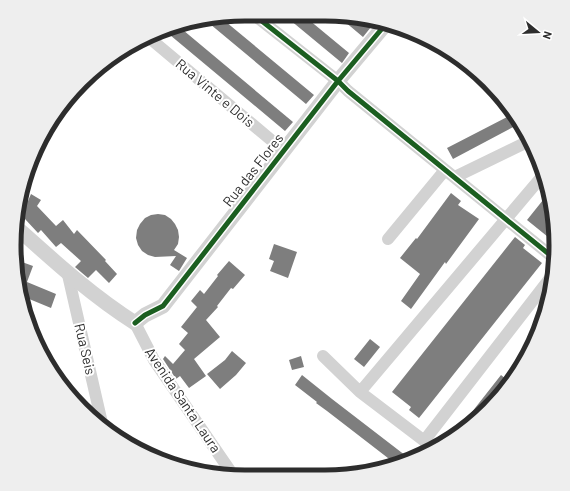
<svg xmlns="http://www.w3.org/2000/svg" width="570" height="491" viewBox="0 0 570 491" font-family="Barlow,sans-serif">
<rect width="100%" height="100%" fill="#fff"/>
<path fill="#7e7e7e" d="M284 15H303L349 53 342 63Z
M338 16 359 17 371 27 363 37Z
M220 17 314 95 306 104 204 19Z
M177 25 293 122 285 131 164 30Z
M511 115 517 125 453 159 447 148Z
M451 193 461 201 458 205 479 219 446 264 445 262 411 309 401 301 420 274 400 258 416 238 417 239Z
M31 194 41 200 37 206 56 226 63 220 74 234 77 230 106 260 105 261 117 274 109 283 96 270 88 278 75 267 81 261 61 243 56 247 41 230 38 233 25 219 23 221 21 220 16 215 19 204 25 198 28 201Z
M547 195 549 212 553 241 527 220Z
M158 214 165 215 171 219 175 224 178 230 179 237 178 244 174 250 187 258 179 271 170 265 176 256 155 257 148 255 142 251 138 245 136 238 137 230 140 224 145 218 151 215Z
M515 237 525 245 523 248 542 263 419 418 409 410 411 407 392 392Z
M274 244 297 252 288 278 270 271 274 261 269 259Z
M229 261 245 275 233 289 231 288 217 306 218 307 206 320 220 337 194 359 206 376 189 388 180 376 176 379 163 359 165 356 173 364 185 350 179 344 188 333 181 327 197 307 191 301 200 290 204 294 218 276 217 275Z
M22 262 33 266 27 282 56 294 51 308 22 296 21 298 16 275V270H19Z
M370 339 380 347 364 367 354 359Z
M232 351 246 363 236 375 220 389 207 374 225 360Z
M301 356 304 367 292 370 289 360Z
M302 375 332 399 410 459 397 465 327 411 316 403 317 402 295 385Z
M501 375 507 380 477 419 457 431Z"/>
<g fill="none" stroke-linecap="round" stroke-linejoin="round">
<path stroke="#d2d2d2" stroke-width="12" d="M253 14 338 81 348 91 555 259
M147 36 283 150
M455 177 527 142
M388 239 445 170
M68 275 102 423
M135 323 154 360 233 475
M323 356 360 392 431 446
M360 392 544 174
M424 441 551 277"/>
<path stroke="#d2d2d2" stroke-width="15" d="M16 227C54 261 91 295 135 323L145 315 163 306 338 81 385 25"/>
<g stroke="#fff" stroke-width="8">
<path id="cycleway" d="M253 14 338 81 348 91 555 259
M135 323 145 315 163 306 338 81 385 25"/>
</g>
<use href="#cycleway" stroke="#1b5e20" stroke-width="5"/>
</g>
<g text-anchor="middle" stroke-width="4" stroke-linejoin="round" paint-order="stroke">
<g font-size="14" fill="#2d2d2d" stroke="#fff">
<text transform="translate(215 93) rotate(40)" y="5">Rua Vinte e Dois</text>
<text transform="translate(253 170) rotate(-52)" y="5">Rua das Flores</text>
<text transform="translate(85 349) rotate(77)" y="5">Rua Seis</text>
<text transform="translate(183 400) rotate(56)" y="5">Avenida Santa Laura</text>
</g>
</g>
<path d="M0 0H570V491H0ZM245 21H325A224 224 0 0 1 549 245V246A224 224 0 0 1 325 470H245A224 224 0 0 1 21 246V245A224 224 0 0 1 245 21Z" fill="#eee" fill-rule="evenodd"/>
<path fill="none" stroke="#2d2d2d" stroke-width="5" d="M245 21H325A224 224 0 0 1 549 245V246A224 224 0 0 1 325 470H245A224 224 0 0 1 21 246V245A224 224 0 0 1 245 21Z"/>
<g transform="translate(538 32) rotate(108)" stroke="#ffffff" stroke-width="3" paint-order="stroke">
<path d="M0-3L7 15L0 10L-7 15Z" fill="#2d2d2d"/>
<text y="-6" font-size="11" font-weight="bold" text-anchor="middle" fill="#2d2d2d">N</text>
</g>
</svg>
